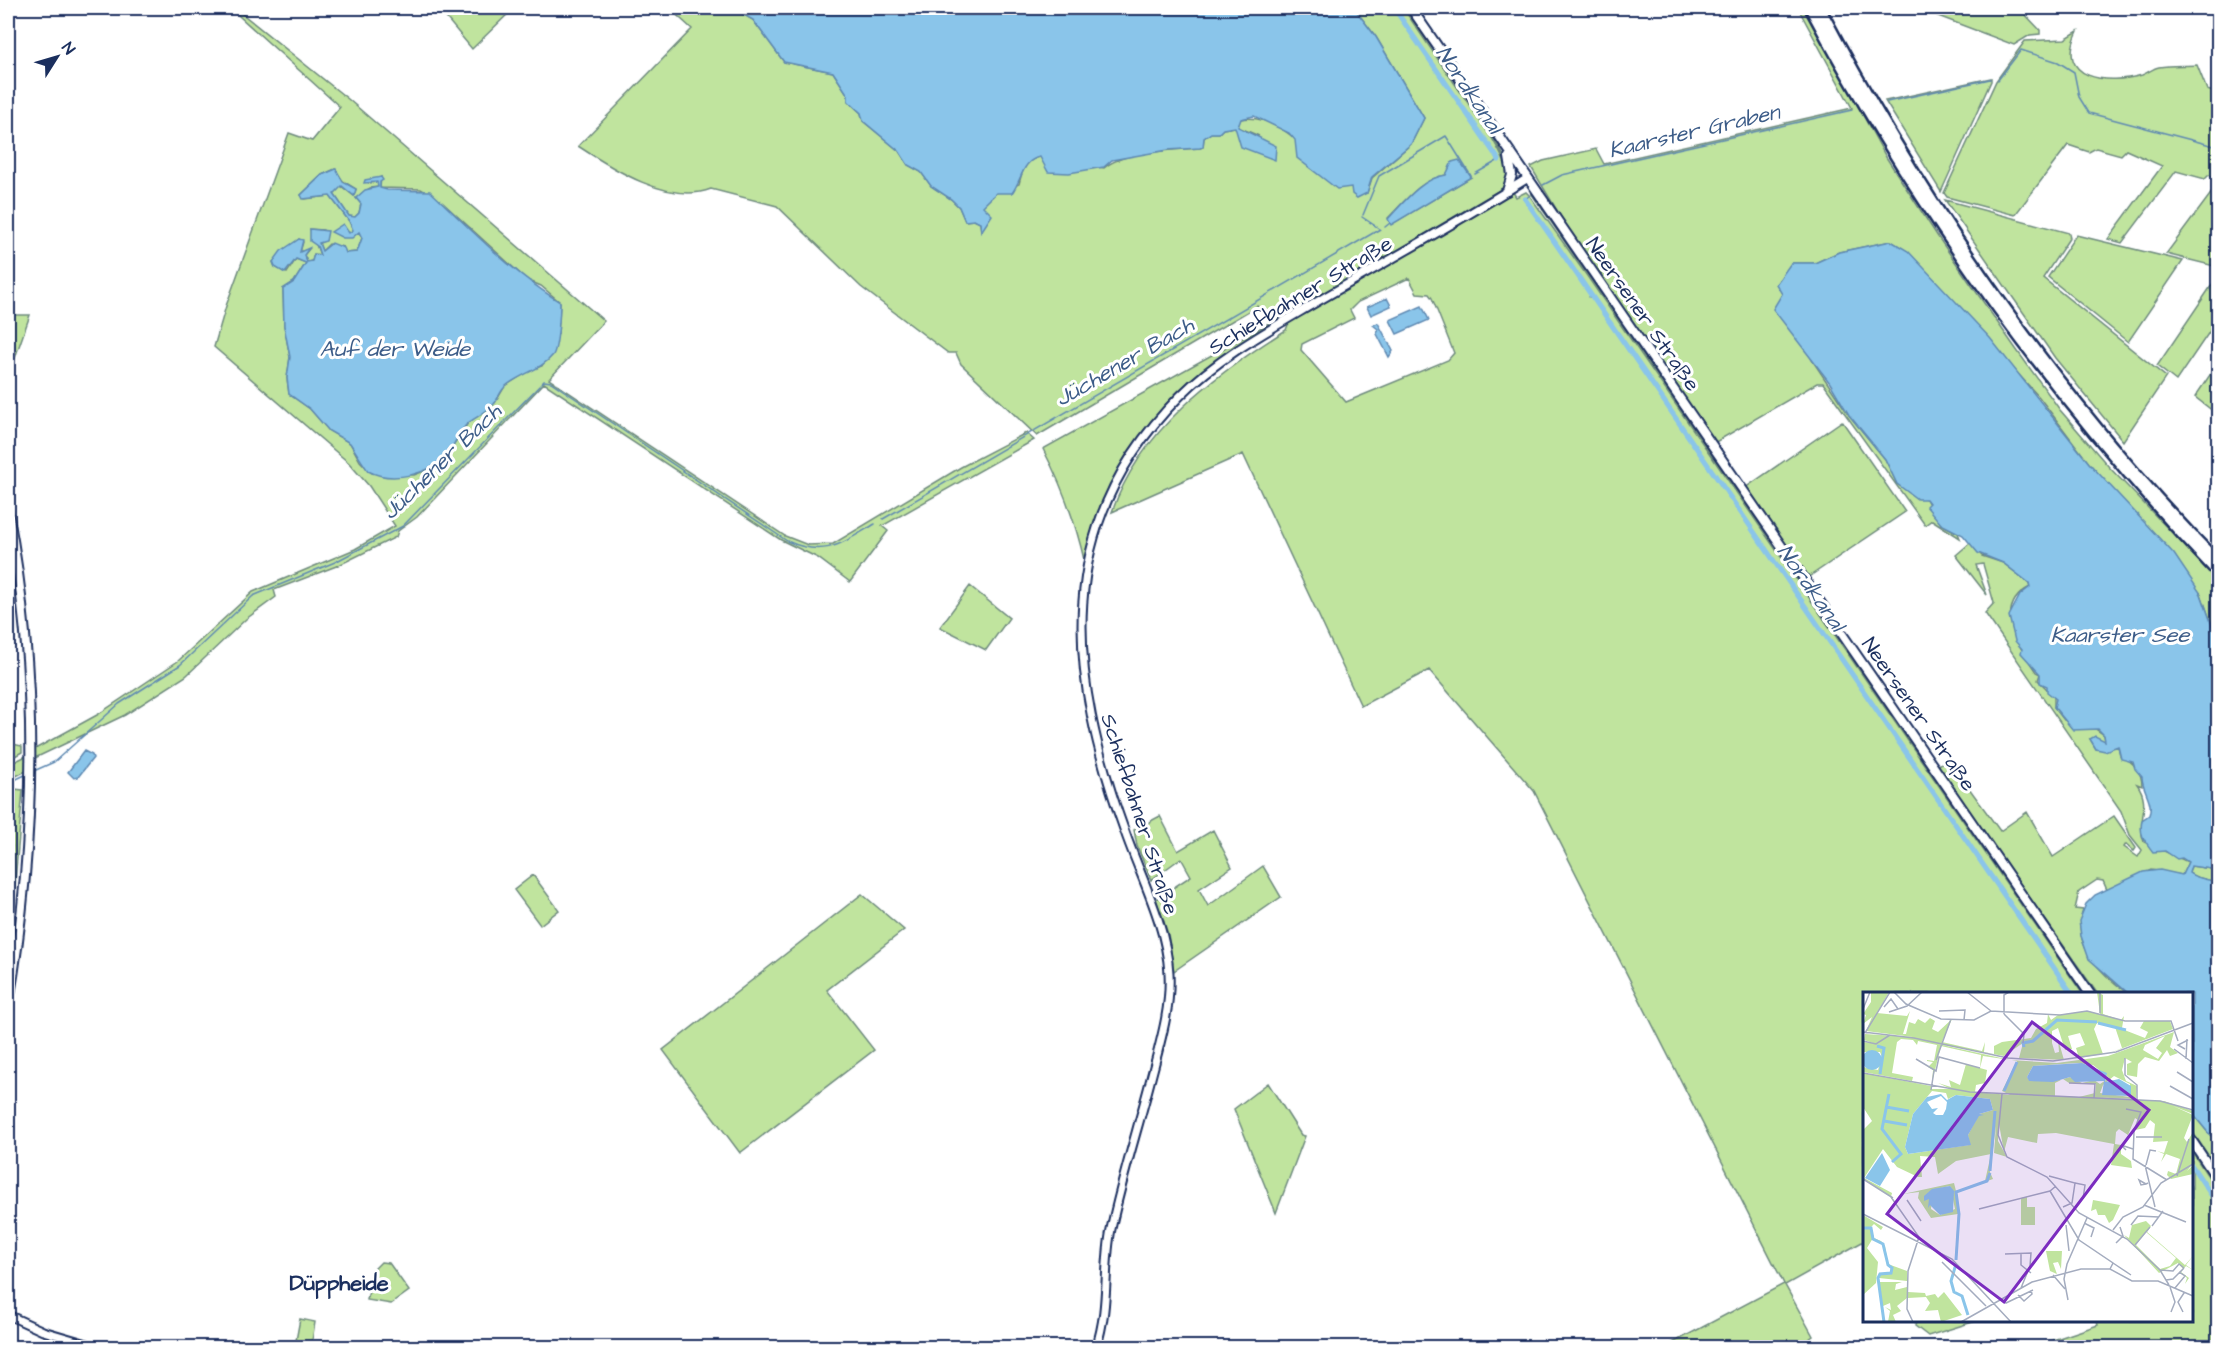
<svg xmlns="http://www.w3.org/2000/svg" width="2226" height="1355" viewBox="0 0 2226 1355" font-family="'Architects Daughter',sans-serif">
<rect width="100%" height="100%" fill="#fff"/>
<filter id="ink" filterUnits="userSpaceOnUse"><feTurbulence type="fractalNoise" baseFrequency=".0167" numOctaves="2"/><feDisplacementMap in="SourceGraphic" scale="12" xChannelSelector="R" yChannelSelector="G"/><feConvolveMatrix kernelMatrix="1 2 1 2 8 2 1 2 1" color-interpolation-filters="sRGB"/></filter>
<g filter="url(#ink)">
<path fill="#c0e49e" stroke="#6e8a7e" stroke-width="1.5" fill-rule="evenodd" d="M235 8 348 99 604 321 549 379 785 536 808 545 833 544 961 467 1026 433 1034 440 882 526 888 531 850 582 818 558 781 540 544 383 417 517 398 531 396 537 339 565 274 590 276 597 246 619 186 676 125 715 35 758V749L97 715 178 661 253 592 355 549 395 526 369 486 349 463 214 347 226 306 289 133 312 141 340 107 239 16ZM335 169 343 181 356 189 354 196 341 186 334 194 349 216 355 217 359 213 361 204 356 198 370 188 378 187V182L368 183 381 177 380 188 421 189 443 203 527 280 541 286 560 302 558 334 542 366 530 370 505 386 495 403 468 423 445 457 432 468 414 475 372 473 360 461 350 443 329 431 310 409 289 394 287 378 290 357 284 326 283 289 294 282 306 263 296 259 287 273 275 267 273 262 299 239 303 242 300 252 309 249 304 255 307 262 312 261 314 254 320 255 310 229 323 230 326 240 319 243 322 251 329 244 343 247 346 253 357 252 362 238 359 232C343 236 354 241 334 232L338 228 349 233 353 230 349 221 330 196 305 199 301 195 322 175Z
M438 8H514L472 49Z
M669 8H732L753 20 784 62 833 72 848 95V101L861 113 863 121 899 151 908 165 921 172 931 186 951 199 959 207 965 221 974 220 980 223 981 231 991 215 982 206 996 193 1019 184C1022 171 1025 160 1040 157L1104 168C1123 151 1175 150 1200 148L1203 147 1204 138 1211 133H1219L1223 129 1235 127 1259 136 1238 127 1240 119C1288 110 1324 178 1367 193L1372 178 1411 144 1424 118 1376 37 1354 8H1403L1492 138C1500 152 1510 169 1508 185L1276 322 1274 321C1271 326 1211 363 1199 373 1140 420 1104 492 1085 564 1076 523 1063 487 1043 449L1271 322 1257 306 1037 436 961 364 956 353H948L861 287 777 206 711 189C669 205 613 169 578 146L692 29ZM1450 168 1471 177 1392 224 1388 218C1404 202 1422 178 1446 175Z
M1405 8C1415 13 1504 149 1507 164L1488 128Z
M1798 8H1804L1886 157 1938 237 2016 349 2060 410 2109 467 2218 581V642L2201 594 2089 463 2039 397 1907 251 1891 241 1839 252 1815 263H1791L1782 294 1812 360 1849 415 1885 459 1897 484 1926 499 1941 524 1958 533 1960 538 1932 520 1925 525 1823 383H1817L1714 443 1579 247 1531 167 1543 161 1596 149 1604 164 1852 108Z
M1917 8H2019L2040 30V34L2030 35 2014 45Z
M2078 31C2054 80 2108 85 2142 75 2148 73 2153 68 2159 67 2171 65 2184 66 2197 65L2207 90 2218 93V181L2209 175 2205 179 2176 171 2122 243 2108 239 2162 166 2126 150 2121 155 2096 148 2089 152 2068 145 2015 215 1947 197 1944 193 1996 81 2025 41 2065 39Z
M1991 78V81L1941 192 1885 101Z
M2218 184V259L2214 266 2166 254Z
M1529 190 1591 274 2005 876 2004 877Z
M1513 192 1516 197 1526 192 1530 196 1587 276 2082 993 1864 994V1241L1785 1285 1813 1336 1798 1347H1665L1784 1284 1534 791 1429 670 1361 706 1243 454 1112 512C1140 430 1216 374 1286 330L1289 322ZM1409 278 1417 293 1429 294 1432 298 1454 353 1448 360 1346 402 1301 350 1302 344 1354 318 1350 310 1358 302Z
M1945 200 2069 233 2070 237 2043 278 2166 377 2123 441 2055 358Z
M2076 235 2183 261 2128 342 2048 277Z
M2218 276V319L2176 381 2157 366Z
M8 315H30L8 378Z
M2218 363V415L2195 397Z
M1842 421 1905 512 1807 578 1745 488Z
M1970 543 1982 556 2003 563 2029 583 2030 587C1991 607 2020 648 2036 672L2040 674 2038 680 2054 696V707L2064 720 2094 728 2104 735 2105 741 2090 739 2096 749 2118 746 2120 755C2133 762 2142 770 2142 786L2137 784C2152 804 2136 822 2144 842L2188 862 2182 875 2151 870 2107 890 2103 881 2097 880 2079 892 2075 909 2083 910C2071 946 2101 974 2128 993H2097L1937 766 1948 759 2000 831 2027 812 2053 857 2114 816 2136 848 2134 851 2126 844 2124 847 2138 857 2142 850 2130 835 2121 811 1985 613 1994 603 1983 564 1976 565 1987 595 1956 555Z
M970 586 1009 618 986 650 940 627Z
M8 743 22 746V752L8 760Z
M26 756V771L8 780V765Z
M14 789 23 790 8 961V868L12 846H8V791Z
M1160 816 1178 851 1213 830 1232 867 1199 889 1208 906 1263 866 1281 897 1174 971 1168 934 1156 899 1191 876 1181 858 1151 880 1137 846 1134 830Z
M2191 866 2218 870V883C2208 878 2198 880 2189 873Z
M533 875 559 910 540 925 514 890Z
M862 894 904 930 827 990 874 1050 740 1153 663 1050Z
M1268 1083 1301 1135 1305 1136 1276 1213 1234 1109Z
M2192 1113 2210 1135 2218 1140V1170L2192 1131Z
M2192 1152 2218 1191V1347H2032L2098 1325 2097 1321 2192 1320Z
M381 1262 389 1263 409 1291 391 1304 367 1300 373 1270Z
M300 1319 315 1322 311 1347 295 1346Z
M1916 1321V1320L1976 1321 1928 1336 1915 1326Z"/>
<path fill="#8ac5ea" stroke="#5e89b2" stroke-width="1.5" d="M732 8H1354L1376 37 1424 118 1411 144 1372 177 1367 193 1357 198 1352 194 1351 187 1337 189 1297 158 1295 140 1289 133 1254 116 1241 119 1238 127 1276 146 1275 160 1241 147 1235 127 1223 129 1219 133H1211L1204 138 1203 147 1200 148 1168 150 1112 160 1104 167 1069 173 1048 172 1040 157C1022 160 1022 180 1012 193H996L983 206 992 215 981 232 980 223 974 220 965 221 959 207 951 199 931 186 921 172 908 165 899 151 863 121 861 113 848 101V95L833 72 784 62 753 20Z
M1459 160 1471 177 1391 225 1388 219C1404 202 1422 178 1446 175L1452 162Z
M336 169 343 182 356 189 354 196 342 186 334 194 349 216 355 217 359 213 361 204 356 198 365 190 378 187 377 182 364 183 365 180 381 177 383 180 380 182V188L387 190 430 191C473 231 511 272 560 302 560 312 558 347 553 355 542 369 521 374 507 385 500 390 499 398 494 404 487 412 476 417 468 423 459 431 455 445 447 454 431 474 393 484 368 471L350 443 329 431 310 409 289 394 287 378 290 357 284 326 283 289 294 282 306 263 296 259 285 273 275 267 273 262 281 251 299 239 303 240 300 252 309 248 304 255 307 262 312 261 314 254 320 255 317 246 310 241V229L328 231 326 241 319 243 322 251 332 243 344 248 346 253 357 252 362 238 359 232 352 238H343L331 232 343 224 349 233 353 230 349 221 330 196 303 199 301 195 322 175Z
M1891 241 1908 251 1990 338 2089 463 2174 554 2201 594 2218 642V870L2191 866 2189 873C2198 880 2208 878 2218 883V1140L2210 1135 2192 1113V994L2128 993 2089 959 2081 936 2079 921 2086 904 2095 895 2143 872 2160 870 2182 875 2188 862 2182 858 2177 859 2165 851 2153 852C2144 840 2139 835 2142 820L2149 815C2154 801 2142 790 2142 777L2135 769 2133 762 2121 759 2118 746 2105 751 2096 749 2090 739 2095 736 2105 741 2104 735 2098 729 2073 730 2054 707 2056 699 2047 692V686L2040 683V674L2021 653 2022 649 2015 641 2009 616 2020 595 2030 587 2029 583 2003 563 1978 553 1963 535 1941 524 1926 506 1929 503 1926 499H1917L1897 484 1885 459 1849 415 1830 383 1773 309 1782 294 1776 284 1791 263H1815L1839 252Z
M1387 298 1391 306 1371 315 1367 307Z
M1422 306 1429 320 1397 334 1390 320Z
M1378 323 1393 351 1389 357 1377 334 1378 329 1373 325Z
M84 751 92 755 93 758 78 777 74 778 68 772Z"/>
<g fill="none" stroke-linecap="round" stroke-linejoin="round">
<path stroke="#5e89b2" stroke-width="1.5" d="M1998 80 2021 50 2058 62 2074 72 2079 97 2089 113 2218 147
M1887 102 1990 79
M1475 174 1499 160
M1543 185 1562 175 1852 110
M1525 199 1529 196
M1363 215 1379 176 1446 136 1471 176
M1385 227 1390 223
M1589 297 1591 296
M883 519 1380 229 1362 217
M36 770 54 762 119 704 180 665 253 596 335 562 403 526 544 381 551 382 787 541C825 558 841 544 875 524
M8 783 25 775"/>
<path stroke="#8ac5ea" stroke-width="5" d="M1394 8 1499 160
M1525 199 2072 994
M2192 1166 2218 1205"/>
<g stroke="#1b2f5e" stroke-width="11">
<path id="tertiary" d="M8 1315 43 1331 101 1348
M1096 1348C1110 1305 1103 1270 1111 1229 1122 1178 1138 1128 1151 1078 1160 1043 1171 1009 1169 973 1166 924 1141 878 1125 832 1068 675 1051 525 1180 396 1220 356 1271 329 1320 300 1389 260 1460 221 1528 178"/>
</g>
<g stroke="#1b2f5e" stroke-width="12">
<path id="secondary" d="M1411 8 2090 994
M1507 191 1512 175 1509 157
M8 512C39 675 36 844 8 1007
M2192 1141 2218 1180"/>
</g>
<g stroke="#1b2f5e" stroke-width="14">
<path id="motorway" d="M1810 8C1920 215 2057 403 2218 573
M1820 8C1923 204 2062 405 2218 562"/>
</g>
<use href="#tertiary" stroke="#fff" stroke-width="7"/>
<use href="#secondary" stroke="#fff" stroke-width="8"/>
<use href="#motorway" stroke="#fff" stroke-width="9"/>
</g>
</g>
<g text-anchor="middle" stroke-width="6" stroke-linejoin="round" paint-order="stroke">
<g font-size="21" fill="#1b2f5e" stroke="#fff">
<text transform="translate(1300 295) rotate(-31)" y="7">Schiefbahner Straße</text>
<text transform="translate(1643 314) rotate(55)" y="7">Neersener Straße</text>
<text transform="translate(1919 714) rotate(55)" y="7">Neersener Straße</text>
<text transform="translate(1140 814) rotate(72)" y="7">Schiefbahner Straße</text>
</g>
<g font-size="22" font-style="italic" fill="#3c5c88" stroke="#fff">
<text transform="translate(1470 89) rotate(56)" y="8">Nordkanal</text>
<text transform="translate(1694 130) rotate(-13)" y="8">Kaarster Graben</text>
<text x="395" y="356">Auf der Weide</text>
<text transform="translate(1124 361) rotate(-30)" y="8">Jüchener Bach</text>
<text transform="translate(441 461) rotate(-44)" y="8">Jüchener Bach</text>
<text transform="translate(1812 587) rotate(55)" y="8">Nordkanal</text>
<text x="2120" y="642">Kaarster See</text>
</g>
<g font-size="22" font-weight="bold" fill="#1b2f5e" stroke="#fff">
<text x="339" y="1290">Düppheide</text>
</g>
</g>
<g transform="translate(1863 992)">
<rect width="330" height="330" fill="#fff"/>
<path d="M8 0H26L14 21 44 24 47 19 40 42H43L46 30 52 32 55 27 62 31 67 26 72 29 69 37 75 40 89 27 79 50 119 59 122 50 121 60 131 62V54L139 50 168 46 173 37 184 31 185 22 188 28 195 23 224 19 237 22 234 0 240 3V22L258 28 261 24 259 36 264 39 282 46 285 40 277 36 281 29H307L310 37 247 61 259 56 252 35 234 31 231 37 240 62 216 66 213 56 222 53 217 41 205 44 209 57 202 58 195 36 189 39V51L192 61 196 60 195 47 201 68 156 66 160 51 141 64 75 52 147 68 194 71 245 64 311 40 307 55 315 61 307 64 304 58 296 69 282 65 275 72 274 85 264 83V72L269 70 262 66 259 78 263 89 274 94 273 107 225 105 301 109 330 119V122L310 114 330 123 321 146 324 150 330 140V171L324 179 330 173V182L308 187 304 183 305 179 313 182 317 167 303 162 298 170 301 162 294 159 301 161 305 149 290 150 292 132 287 128 282 136 272 138 275 128 272 126 265 143 256 137 253 140 252 152 258 153V162L268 169 269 176 248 173 251 152 193 141 175 142 174 151 145 145 141 160 136 132 135 149 144 165 131 161 133 134 127 180 130 187 93 200 97 223 92 269 95 222 68 226 55 206 56 200 40 202 91 191 93 199 122 189 128 162 93 169 75 182 72 165 57 164 59 185H55L34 175 20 157 1 186 29 201 28 205 0 187V138L9 129 0 115V81L68 94V97H88L75 91 88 95 86 88 97 93 103 72 117 76 118 63 78 54 69 90 70 78 65 75 70 70 64 69V73V68L71 69 74 53 55 49 54 53 50 48 38 47 34 50 29 81 50 85 49 89 0 80V75L15 78 19 65 17 60H0V50L10 51 1 48 2 42 50 45 3 39 9 25 0 32 3 23 0 22 8 10ZM302 44 293 56 299 61 295 67 280 58 282 53ZM120 64 154 69 139 99 147 103 101 99 112 100 113 93 122 91 124 78 117 76ZM214 71 230 73 246 86 237 92 231 88 219 91 207 85 200 87 206 91 233 92 232 101 216 105 192 104V91L198 88 167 89 164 85 170 74ZM251 84 267 92V105L237 101 240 93ZM69 99 83 101 85 107 93 103 127 107 130 118 116 122 105 143 106 153 45 162 42 155 50 122ZM87 194 92 217 77 223 68 217 69 208 65 202 69 198ZM164 205V215H172V233H158V206ZM230 208 257 213 250 228 246 231 242 223H235L233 217 228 219ZM0 223 20 235 18 238 11 232 8 235 11 246 18 249 22 254 25 272 44 279V289L16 286V290H39L33 292 32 298 44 295V306L34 314 38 319 30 323 33 330H25L27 319 22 315 28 318 27 311 20 314V329L15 286 17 282 27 281 28 276 24 273 20 252 10 246 4 256 15 270 13 291 0 303ZM283 229 288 234 284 240 322 273 330 264 323 273 330 278 323 274 318 280 326 286 322 292 324 286 317 280 320 277 315 271 296 281 261 243 266 246 269 233ZM283 240 313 266 307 274 297 277 273 253ZM183 259H199L198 277 195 270 190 271 194 282 187 279ZM45 300 62 301 63 304 72 302 75 306 81 300 99 323 78 330 75 318 62 319 67 311 63 305 45 306Z" fill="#c0e49e" fill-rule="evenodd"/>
<path d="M-1 68a10 10 0 1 1 20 0a10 10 0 1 1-20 0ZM219 71 244 81 242 90 256 87 268 94V104L239 103 241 89 212 90 207 85 190 90 166 89 164 85 170 74ZM78 102 84 108 93 103 127 107 130 118 116 122 121 123 116 124 105 143 108 153 45 162 42 155 50 122 64 105ZM78 104 84 110 83 117 80 123H73L70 121 75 116 69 117 64 110ZM19 161 27 178 17 194 2 186ZM87 194 91 199 90 220 77 223 67 213 65 216 66 207 61 209V204L69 197Z" fill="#8ac5ea" fill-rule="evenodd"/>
<path fill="none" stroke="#8ac5ea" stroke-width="3" d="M235 31 263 38M14 54 21 56 17 82M161 55 160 51 170 49 194 28 234 30M141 99 154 70M26 102 19 137 38 162 29 170M23 115 46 119M21 129 44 133M127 179 132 119M0 236H8L10 247 20 252 25 273 29 276 28 281 17 282 15 286 21 330M93 268 96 222 93 200 124 189 127 181M93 272 88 289 91 300 99 304 105 323"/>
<path fill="none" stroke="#a4acbf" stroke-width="1.5" d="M31 0 43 12 78 27 111 28 128 19 197 23 224 19 262 29H308L315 49M104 0 128 19M21 15 28 7 35 17M0 17 7 0M76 19 102 18 101 28M26 20 44 14 59 0M237 21V0M141 22 161 42 160 51M141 22V3L146 0M0 40 51 46 145 66 190 69 253 60 330 31M2 41 27 0M0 49 13 52 27 43M311 57 330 71M322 57 315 53 325 48M262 66V83L274 93V108M53 67 73 79 76 65 117 76M323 67 324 47M73 68 88 27M314 80 330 90M0 81 107 100 297 109 330 118M206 91 232 92 231 106M307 94 330 107M68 98 71 79M139 102 135 143 144 165 184 185 216 221 264 247 297 278 306 293M263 117 278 120 271 139 270 167 304 188M273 145H299M263 158 258 153 270 157M282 173 292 215M283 173 287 158 293 159M186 184 212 191 209 211 200 215M314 184 326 147M0 187 30 206M212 191 222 193 220 207M283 192 276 188 278 193 283 192 285 191M187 199 216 248 250 271 247 277M28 205 56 245 45 279 44 317 50 330M44 208 58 229M281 213 323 230M116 217 187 199 193 194M0 222 89 267 148 330M221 231 231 236 228 245M203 233 206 259M268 233 275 224 296 225M289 234 300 219M250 238 260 225 280 215 298 191 330 172M253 251 260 244 257 235M272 253 287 235M158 261V273L168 281M142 262 168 261 167 274 158 296M79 270 123 314M250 271 268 283M297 278 310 279 316 272 321 276M190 283 202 297M303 288 310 287 321 276M307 295 312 310 308 320M312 296 322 284 316 280M155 303 161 309 169 302 168 298M138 307 143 311 170 298M205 308 201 287 204 272 224 226M320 320 315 310 321 301M98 330 169 290 218 277H247L269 289H295L330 304"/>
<path fill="#7b2cbf" fill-opacity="0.15" stroke="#7b2cbf" stroke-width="3" d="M169 30 286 118 141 310 24 222Z"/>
<rect width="330" height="330" fill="none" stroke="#1b2f5e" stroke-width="3"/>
</g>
<rect width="2226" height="1355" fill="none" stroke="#fff" stroke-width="30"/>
<rect x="15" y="15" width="2196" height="1325" fill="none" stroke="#1b2f5e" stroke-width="2" filter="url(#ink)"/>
<g transform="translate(57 57) rotate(53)" stroke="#ffffff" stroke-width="4.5" paint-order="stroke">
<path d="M0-4.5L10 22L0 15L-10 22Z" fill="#1b2f5e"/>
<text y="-9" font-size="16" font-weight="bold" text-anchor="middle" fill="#1b2f5e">N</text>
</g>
</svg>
